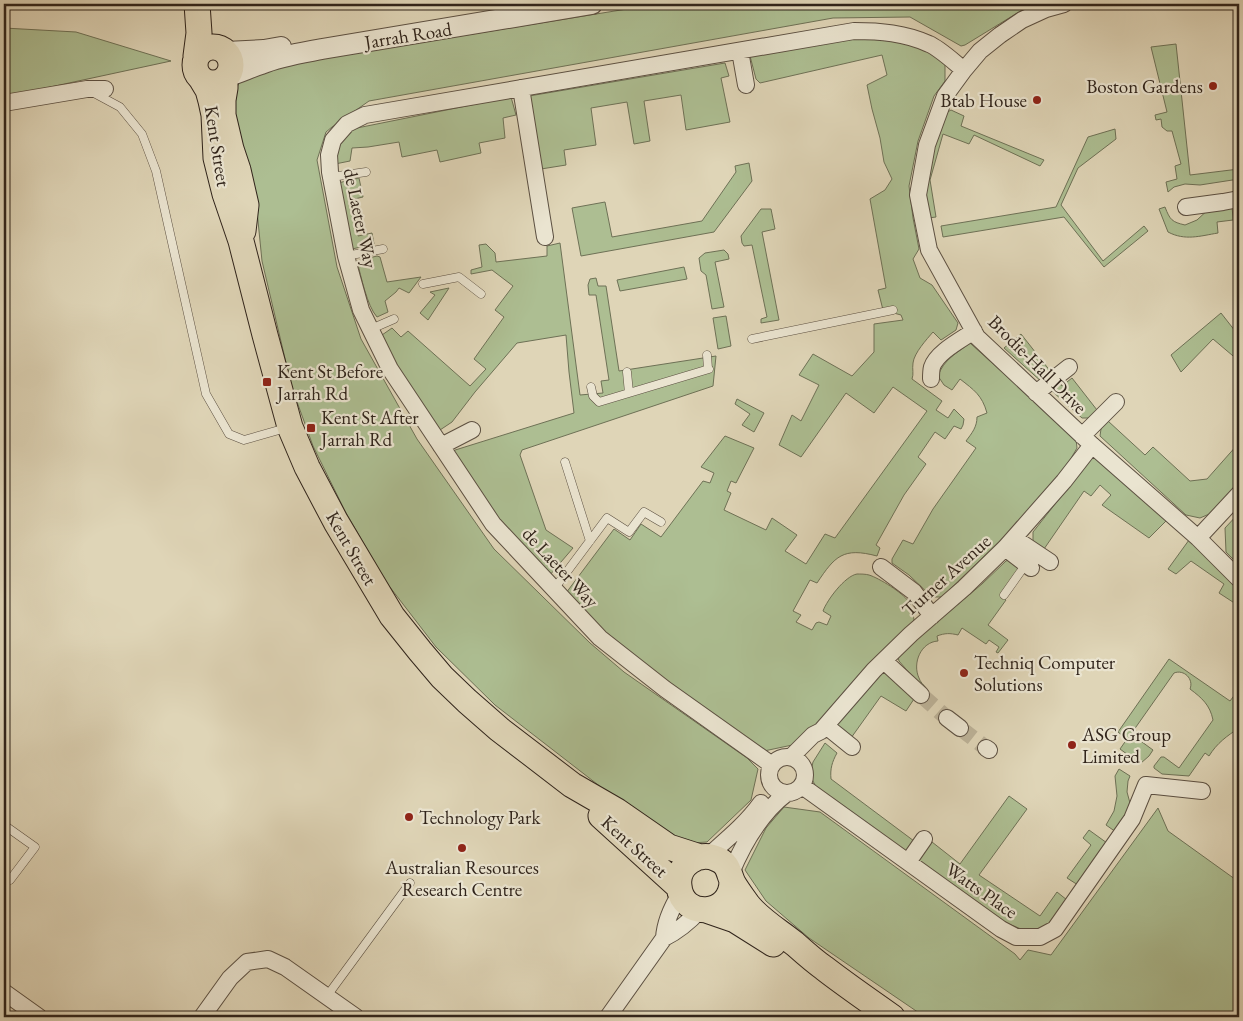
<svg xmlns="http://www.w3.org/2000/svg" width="1243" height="1021" viewBox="0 0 1243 1021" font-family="'EB Garamond',serif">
<rect width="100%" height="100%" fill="#dfd5b7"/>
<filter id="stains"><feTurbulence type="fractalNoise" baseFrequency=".004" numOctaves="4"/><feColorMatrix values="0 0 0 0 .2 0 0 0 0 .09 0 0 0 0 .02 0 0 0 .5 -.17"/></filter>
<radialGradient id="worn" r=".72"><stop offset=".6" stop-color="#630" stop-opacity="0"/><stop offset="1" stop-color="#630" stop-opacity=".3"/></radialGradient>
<path fill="#adbe92" stroke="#6e7156" d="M658 4H1032L965 45 961 46 910 17 833 18 369 101 332 127 326 132 317 160 337 267 361 339 417 439 494 549 590 643 624 672 747 758 758 769 751 800 707 842 692 843 682 841 606 791 495 705 436 647 386 582 345 511 313 446 292 388 262 261 256 201 233 116V98L238 85 250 70Z
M4 28 76 32 171 61 4 97Z
M865 37C885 39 917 41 933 54 937 57 941 61 945 65V81L934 96 918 141 909 186 913 218 919 249 913 259 920 278 932 285 958 323 956 330 941 340 933 332C927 339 914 353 913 363 912 369 914 374 912 379L942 401 936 410 948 418 954 409 964 419 963 425 961 429 954 426 945 439 935 432 918 457 926 464 904 495 876 545 880 548 877 556C843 547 835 556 817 583L810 580 793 611 801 615 796 622 812 630 816 623 819 622 827 625 831 616 823 611C827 600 845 576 857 574 860 574 866 574 869 575 879 578 903 593 908 601 912 607 913 613 914 620L862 674 817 724 797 744 764 751 654 671 607 633 566 593 614 529 630 540 641 524 661 537 703 481 710 483 714 473 701 467 725 436 754 448 736 483 731 481 727 491 731 493 724 510 766 530 772 518 797 535 785 551 806 564 825 534 835 538 927 411 893 387 874 413 846 393 801 457 779 445 792 415 801 421 819 385 799 375 813 354 852 376 874 352V324L903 320 901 315 883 310 878 290 886 288 870 199 885 190 892 179 884 162 880 138 872 109 867 85 887 75 882 55 760 83 756 79 750 56Z
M1176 44 1190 175 1239 169V179L1200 185 1185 184 1174 187 1168 192 1166 182 1177 179 1175 166 1181 164 1172 131H1167L1162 127 1161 119 1156 120 1155 115 1167 112 1151 47Z
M725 63 729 76 721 78 730 122 686 130 681 95 644 101 650 141 634 144 627 102 591 108 596 145 564 150 566 165 541 169 529 96Z
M511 97 516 115 503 118 505 138 479 143 481 153 440 162 437 150 402 157 399 142 368 147 352 148 350 161 335 164 338 147 352 129Z
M951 110 964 116 961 126 1044 160 1040 166 974 135 969 144 943 134 930 180 936 217 928 218 924 184 944 114Z
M1115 129 1116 139 1078 168 1061 205 1103 261 1144 226 1148 231 1104 267 1064 217 943 237 941 226 1056 207 1088 137Z
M749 163 752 181 714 232 581 256 572 208 605 202 612 237 702 221 736 172 735 166Z
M359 178 363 197 350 200 358 236 372 233 374 244 352 249 338 183Z
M1232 205 1233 220 1217 222 1218 233C1200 236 1185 241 1168 232L1159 209 1165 207C1170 220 1172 222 1185 225L1197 220 1211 207Z
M761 209H771L775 229 762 232 779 320 761 323V319L767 317 752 245 744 246 742 243 741 236Z
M560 243 580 395 603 393 601 381 609 380 596 295H589L588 285 590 279 596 278 598 286H606L619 371 716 356 713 386 522 450 520 455 546 530 573 548 549 576 501 525 452 451 574 413 569 372 566 335 517 343 475 392 452 422 440 430 399 370 382 335 392 328 401 337 408 331 470 386 486 369 474 359 504 317 495 310 513 286 492 270 471 274V270L482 267 479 245 486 244 495 253 496 262 547 256V246Z
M724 250 728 254 729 259 715 262 724 307 712 309 706 275 701 271 699 258 705 253Z
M377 256 380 257 387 282 421 277 409 293 399 288 396 292 385 301 388 312 377 317C367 306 361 276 357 261Z
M684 267 687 279 620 291 617 280Z
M449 288 428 320 420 313 435 295 430 292Z
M1221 313 1239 336V361L1213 339 1181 372 1171 355Z
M726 316 731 346 718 349 713 318Z
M1021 334 1062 386 1072 378 1097 410 1090 418H1082L1004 348Z
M970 343 1076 439 1077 448 1059 479 1008 533 942 597H932L909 575 892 563V559L903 540 913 544 933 509 976 448 966 441C972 433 977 427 977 417L987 413C982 395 974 390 960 379L952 390 944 385 938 376C944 359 956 354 970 343Z
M737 399 764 413 754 432 742 425 750 414 735 404Z
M1108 421 1145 455 1153 447 1190 481 1207 479 1238 444 1239 485 1214 512 1200 518 1186 515 1100 436 1101 429Z
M1094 455 1163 515 1166 521 1149 538 1102 505 1111 495 1100 485 1091 496 1084 491 1044 549 1033 542V532Z
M1239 513V565L1226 552 1225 528Z
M1189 540 1239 591V606L1219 593 1224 584 1191 561 1176 574 1168 569Z
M1010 559 1022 566 1000 595 1006 600 988 625 1008 640 998 653 996 652 999 647 989 640 986 644 962 628 958 635C950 633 945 633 937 636L938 641C921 642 912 663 919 678 920 682 924 685 926 688L918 683 899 661 898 657 901 652 982 584 1006 561Z
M1169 659 1230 701 1239 689V728C1227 736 1217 743 1209 756L1205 753 1189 776 1162 774 1154 768V766L1161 757H1164L1179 768 1213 720C1210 705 1202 698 1190 689 1194 679 1184 669 1174 673L1131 734 1153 750 1149 756 1141 763 1135 760 1120 749 1127 739 1118 732Z
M883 671 914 699 906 711 881 696 851 738 837 726V723Z
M825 743 837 753C832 762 830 769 831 779L914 841 905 854 817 789 810 775 813 762Z
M1119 769 1130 776 1128 781 1127 792 1130 803 1122 824 1116 832 1106 825 1114 811 1117 796 1115 776Z
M1009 796 1027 809 979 875 1040 916 1057 892 1067 900 1052 920 1041 930 1021 929 1004 922 918 862 932 842 960 864Z
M784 807 820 812 1015 954 1020 960 1028 950 1051 955 1158 808 1168 831 1239 882V1017H925L809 938 766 901 745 870 766 828Z
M1089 830 1107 843 1078 885 1067 878 1091 845 1083 838Z"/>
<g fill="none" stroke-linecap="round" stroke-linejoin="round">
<path stroke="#bcb298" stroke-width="16" stroke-dasharray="16 8" stroke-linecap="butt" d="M921 695 947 718
M960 728 986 748"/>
<g stroke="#5c5042" stroke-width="9">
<path id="service" d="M94 93 120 107 142 134 156 171 206 394 229 434 244 440 286 428
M331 177 366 172
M346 256 383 249
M423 284 459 277 481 294
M371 329 394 319
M752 339 893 310
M707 355 708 369
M627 372 629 393
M591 387 593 396 599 402 709 369
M565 462 590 541
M554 589 607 518 629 532 644 512 661 522
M1004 595 1026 564
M4 825 35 847 10 880
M327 996 410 883"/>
</g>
<g stroke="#5c5042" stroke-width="18">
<path id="minor" d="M1064 4 1046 9 1022 20 1000 35 980 51 964 70 945 96 927 145 918 195 929 250 977 337 1092 445 1198 538 1239 579
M740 51 746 85
M521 88 545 237
M4 103 87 89H105
M1186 207 1223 202 1239 199
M931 379C931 376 931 371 932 367 937 352 961 340 974 331
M1036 393 1069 367
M1082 436 1116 402
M441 446 472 430
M1014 538 1050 562
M1198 538 1239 494
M1005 548 1031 568
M881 567 914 592 932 616
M884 661 921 695
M947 718 960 728
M826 726 852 747
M986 748 989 750
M769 775a18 18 0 1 1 36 0a18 18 0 1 1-36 0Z
M791 757 813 735 821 731 874 670 911 634 964 588 1005 548 1064 481 1092 445
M772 765 665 689 600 638 493 524 390 369 361 310 346 256 330 172 329 155 333 140 347 124 365 115 854 31C880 31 905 33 929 44 939 48 954 62 964 70
M802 786 1001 929 1016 937H1040L1055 929 1132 819 1146 785 1202 791
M708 856C726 840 746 824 761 803
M908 862 924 839
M731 873C743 844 761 813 787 793
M664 938C665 922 672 907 680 894
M4 992 39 1017
M202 1017 230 978 247 962 268 959 285 967 356 1017
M608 1017 664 938C678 931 690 921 700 910"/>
</g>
<g stroke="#5c5042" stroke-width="22">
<path id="tertiary" d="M226 52 264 50 281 47
M228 76C239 73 249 68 261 64 280 56 301 53 322 49L592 4"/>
</g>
<g stroke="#30241b" stroke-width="27">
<path id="primary" d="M195 65a18 18 0 1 1 36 0a18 18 0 1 1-36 0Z
M196 56 199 33 197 4
M225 79V88L223 100V115L231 149 238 170 246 205 243 231
M202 80 208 90 211 101 214 115 216 158 225 194 241 241 265 335 290 427 307 467 336 522 392 616 420 651 442 677 467 701 499 729 572 785 617 811 669 847 700 857
M601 816 678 886
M732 881C732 917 682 920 679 886 676 866 698 850 717 859 729 864 728 872 733 883 737 890 743 898 748 905 761 921 779 931 795 944 804 952 814 961 824 968 846 985 869 1001 892 1017
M706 910 735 920 773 944"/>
</g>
<use href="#service" stroke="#eae4d0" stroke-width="8"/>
<use href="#minor" stroke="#eae4d0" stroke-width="16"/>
<use href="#tertiary" stroke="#eae4d0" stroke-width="20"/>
<use href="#primary" stroke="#dfd5b7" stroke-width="25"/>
</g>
<g fill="#8f2418" stroke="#eae4d0" stroke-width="2">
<circle cx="1213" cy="86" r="5"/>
<circle cx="1037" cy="100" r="5"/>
<rect x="262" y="377" width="10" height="10" rx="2.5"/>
<rect x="306" y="423" width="10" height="10" rx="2.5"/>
<circle cx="964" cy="673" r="5"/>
<circle cx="1072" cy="745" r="5"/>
<circle cx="409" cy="817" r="5"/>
<circle cx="462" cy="848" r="5"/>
</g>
<g text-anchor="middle" stroke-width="4.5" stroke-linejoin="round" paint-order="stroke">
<g font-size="19" fill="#30241b" stroke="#eae4d0">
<text transform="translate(408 35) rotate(-9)" y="7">Jarrah Road</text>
<text transform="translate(218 146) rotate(81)" y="7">Kent Street</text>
<text transform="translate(361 218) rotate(78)" y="7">de Laeter Way</text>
<text transform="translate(1038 364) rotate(45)" y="7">Brodie-Hall Drive</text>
<text transform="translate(352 548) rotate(60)" y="7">Kent Street</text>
<text transform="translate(561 567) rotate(47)" y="7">de Laeter Way</text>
<text transform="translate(946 575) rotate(-42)" y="7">Turner Avenue</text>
<text transform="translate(635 846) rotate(42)" y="7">Kent Street</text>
<text transform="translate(982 890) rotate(35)" y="7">Watts Place</text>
</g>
<g font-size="19" fill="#30241b" stroke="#eae4d0" text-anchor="start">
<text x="1203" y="93" text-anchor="end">Boston Gardens</text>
<text x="1027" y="107" text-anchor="end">Btab House</text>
<text x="277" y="378">Kent St Before<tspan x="277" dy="22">Jarrah Rd</tspan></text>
<text x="321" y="424">Kent St After<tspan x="321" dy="22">Jarrah Rd</tspan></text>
<text x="974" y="669">Techniq Computer<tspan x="974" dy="22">Solutions</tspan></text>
<text x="1082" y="741">ASG Group<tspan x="1082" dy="22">Limited</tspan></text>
<text x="419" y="824">Technology Park</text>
<text x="462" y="874" text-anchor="middle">Australian Resources<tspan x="462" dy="22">Research Centre</tspan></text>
</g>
</g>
<rect width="1243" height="1021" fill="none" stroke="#dfd5b7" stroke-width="20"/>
<rect x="5" y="5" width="1233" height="1011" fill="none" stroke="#30241b" stroke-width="2.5"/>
<rect x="10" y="10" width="1223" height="1001" fill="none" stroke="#30241b"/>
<rect width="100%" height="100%" filter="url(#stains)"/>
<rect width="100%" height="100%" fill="url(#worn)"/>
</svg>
